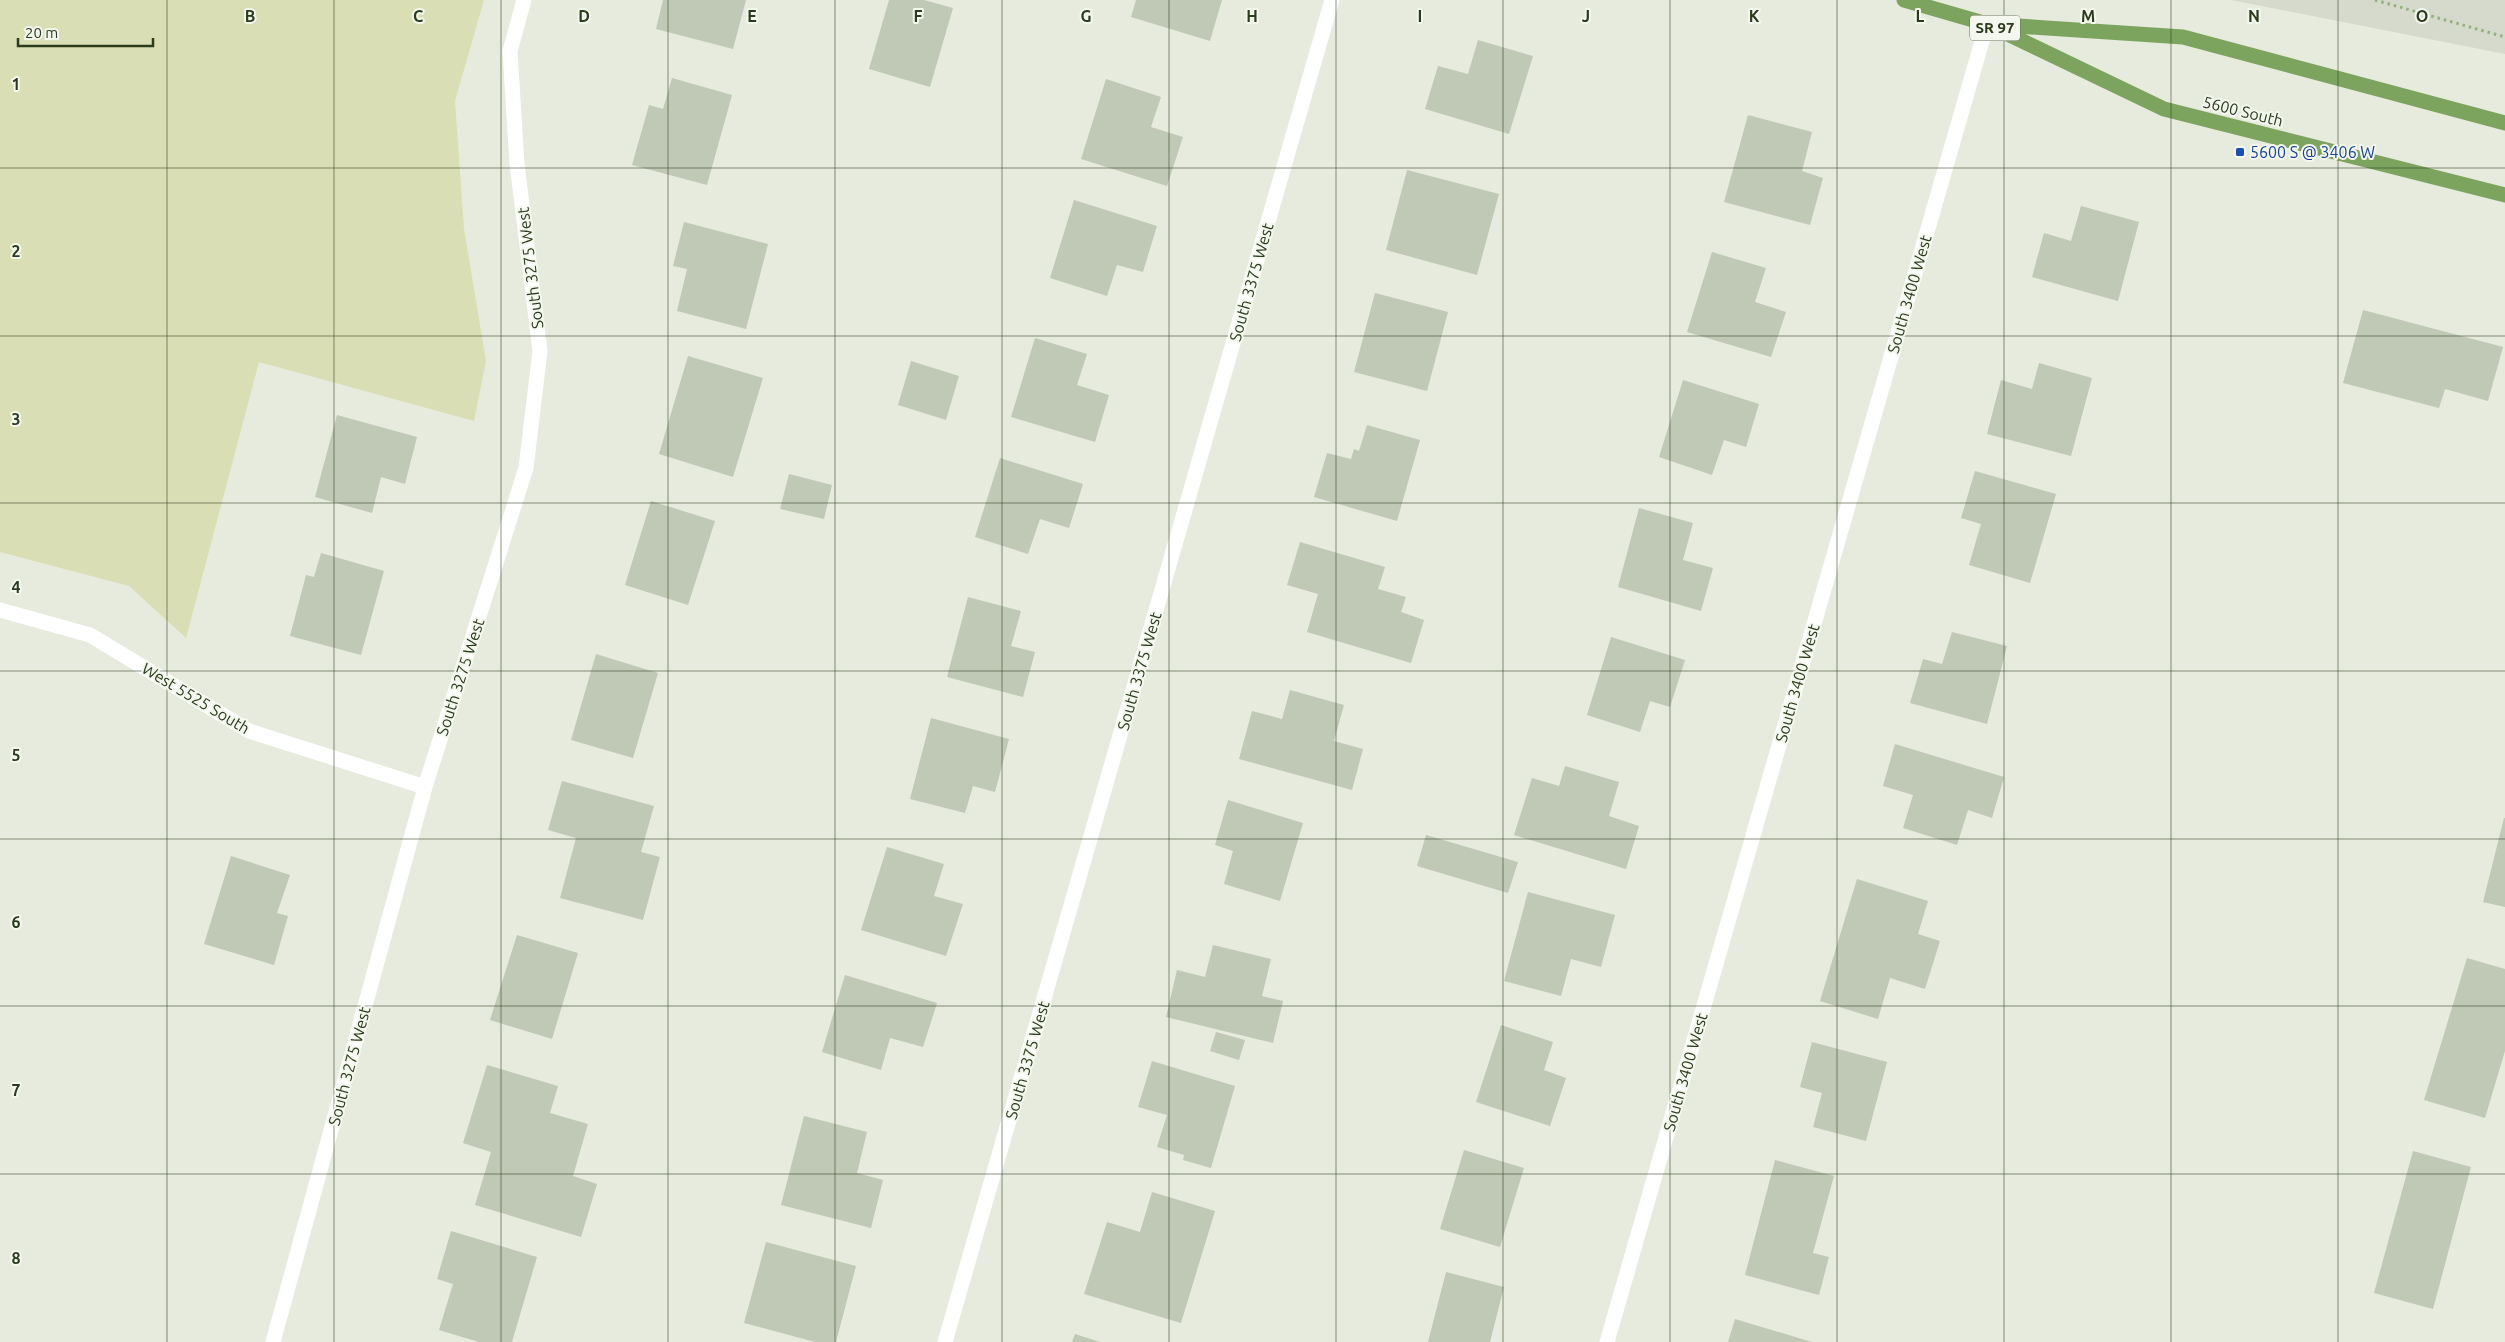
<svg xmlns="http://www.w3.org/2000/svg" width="2505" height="1342" viewBox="0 0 2505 1342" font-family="Ubuntu,sans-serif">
<rect width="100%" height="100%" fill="#e6ebdd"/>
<path fill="#d5dacc" d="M2231 0H2505V54Z"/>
<path fill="#dadeb4" d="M0 0H484L455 101 464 229 486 361 474 421 259 362 186 638 129 586 0 552Z"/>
<path fill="#c0c8b6" d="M663 0H746L733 49 656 29Z
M889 0H924L953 8 930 87 869 69Z
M1136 0H1222L1210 41 1131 17Z
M1478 40 1533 56 1509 134 1425 109 1438 66 1468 74Z
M672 78 732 95 707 185 632 165 649 105 663 109Z
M1106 79 1161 97 1151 127 1183 137 1167 186 1081 159Z
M1748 115 1812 132 1802 171 1823 178 1810 225 1724 202Z
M1407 170 1499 194 1477 275 1386 250Z
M1074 200 1157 226 1143 272 1117 265 1107 296 1050 278Z
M2081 206 2139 222 2118 301 2032 277 2044 233 2071 241Z
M684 222 768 244 746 329 677 311 687 269 673 266Z
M1712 252 1766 268 1755 302 1786 312 1771 357 1687 332Z
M1375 293 1448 312 1427 391 1354 372Z
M2363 310 2503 347 2488 401 2445 389 2439 408 2343 383Z
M1035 338 1087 354 1077 385 1109 395 1095 442 1011 417Z
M688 356 763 378 733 477 659 454Z
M911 361 959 376 946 420 898 405Z
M2039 363 2092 378 2071 456 1987 434 2001 380 2032 389Z
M1683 380 1759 404 1746 447 1724 440 1712 475 1659 457Z
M337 415 417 437 405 484 381 477 372 513 315 497Z
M1367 425 1420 440 1397 521 1314 497 1327 453 1351 459 1354 449 1359 451Z
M1000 458 1083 484 1069 528 1040 519 1028 554 975 537Z
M1975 471 2056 494 2030 583 1969 565 1981 524 1961 518Z
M789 474 832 485 824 519 780 509Z
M651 501 715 521 688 605 625 585Z
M1639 508 1693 523 1683 560 1713 568 1701 611 1618 587Z
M1300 542 1385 567 1378 589 1406 597 1401 612 1424 620 1411 663 1307 632 1318 594 1287 585Z
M321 553 384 571 361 655 290 636 306 575 314 577Z
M968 597 1021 611 1011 646 1035 652 1023 697 947 677Z
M1952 632 2007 646 1987 724 1910 703 1923 659 1942 664Z
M1611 637 1685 660 1670 707 1650 701 1640 732 1587 715Z
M596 654 658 673 633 758 571 740Z
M1290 690 1344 705 1334 741 1363 749 1352 790 1239 759 1252 711 1282 719Z
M931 718 1009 739 995 792 973 786 965 813 910 799Z
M1895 744 2004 777 1992 818 1968 810 1957 845 1903 828 1913 795 1883 786Z
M1565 766 1619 782 1609 816 1639 826 1626 869 1514 835 1532 778 1559 786Z
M562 781 654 806 641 852 660 857 643 920 560 898 576 838 548 830Z
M1228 800 1303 823 1280 901 1224 884 1233 851 1215 845Z
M2504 818H2505V907L2483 902Z
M1426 835 1518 862 1508 893 1417 866Z
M887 847 944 864 934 896 963 904 946 956 861 930Z
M231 856 290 875 277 913 288 916 274 965 204 944Z
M1857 879 1928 901 1918 934 1940 941 1925 989 1890 978 1878 1019 1820 1001Z
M1528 892 1615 915 1601 967 1571 959 1561 996 1504 981Z
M517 935 578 953 552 1039 490 1020Z
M1213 945 1271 959 1262 996 1283 1001 1273 1043 1166 1017 1177 970 1205 977Z
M2467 958 2505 969V1051L2485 1118 2424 1100Z
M845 975 937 1003 923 1047 890 1038 881 1070 822 1052Z
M1501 1025 1553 1042 1544 1070 1566 1078 1550 1126 1476 1102Z
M1216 1032 1245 1040 1239 1060 1210 1051Z
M1812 1042 1887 1062 1866 1141 1813 1127 1822 1093 1800 1087Z
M1152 1061 1235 1086 1211 1168 1183 1160 1184 1155 1157 1147 1167 1115 1138 1107Z
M487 1065 558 1086 550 1113 588 1124 573 1176 597 1184 581 1237 475 1205 491 1152 463 1143Z
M804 1116 867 1132 857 1173 883 1180 871 1228 781 1205Z
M1464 1150 1524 1168 1500 1247 1440 1229Z
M2413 1151 2471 1167 2433 1309 2374 1293Z
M1775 1160 1834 1176 1813 1253 1829 1257 1819 1295 1745 1275Z
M1152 1192 1215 1211 1181 1323 1084 1294 1107 1222 1140 1232Z
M451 1231 537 1257 512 1342H479L439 1330 453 1284 437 1279Z
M766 1242 856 1266 836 1342H815L744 1323Z
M1446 1272 1504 1287 1490 1342H1428Z
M1735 1319 1812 1342H1728Z
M1075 1334 1100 1342H1072Z"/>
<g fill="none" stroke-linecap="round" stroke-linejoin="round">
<path stroke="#95b17b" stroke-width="3" stroke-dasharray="2.5 4" stroke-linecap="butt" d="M2375 0 2505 37"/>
<path stroke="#fff" stroke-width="15" d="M0 610 90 635 249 731 425 787
M273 1342 425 787 526 468 540 351 517 164 510 51 524 0
M945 1342 1332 0
M1607 1342 1987 24"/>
<path stroke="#7ca45e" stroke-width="15" d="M1904 0 1987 24
M2505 123 2183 37 1987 24 2164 109 2505 195"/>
</g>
<path fill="none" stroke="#2b3b1e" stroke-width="1" stroke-opacity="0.55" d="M167 0V1342M334 0V1342M501 0V1342M668 0V1342M835 0V1342M1002 0V1342M1169 0V1342M1336 0V1342M1503 0V1342M1670 0V1342M1837 0V1342M2004 0V1342M2171 0V1342M2338 0V1342M0 168H2505M0 336H2505M0 503H2505M0 671H2505M0 839H2505M0 1006H2505M0 1174H2505"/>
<rect fill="#1a4fb4" stroke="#f4f7ee" stroke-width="2" x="2235" y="147" width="10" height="10" rx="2.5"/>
<g text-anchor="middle" stroke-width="4" stroke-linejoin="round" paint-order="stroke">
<rect fill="#f4f7ee" stroke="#67735c" stroke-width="1" x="1970" y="15.5" width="50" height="25" rx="4"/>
<g font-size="15" font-weight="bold" fill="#2b3b1e">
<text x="1995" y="33">SR 97</text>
</g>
<g font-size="16" fill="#2b3b1e" stroke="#f4f7ee">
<text transform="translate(2243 111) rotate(14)" y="6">5600 South</text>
<text transform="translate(530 268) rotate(-97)" y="6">South 3275 West</text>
<text transform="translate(1251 282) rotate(-74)" y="6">South 3375 West</text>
<text transform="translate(1909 294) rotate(-74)" y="6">South 3400 West</text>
<text transform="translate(1139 671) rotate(-74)" y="6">South 3375 West</text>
<text transform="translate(460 677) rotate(-72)" y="6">South 3275 West</text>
<text transform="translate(1797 683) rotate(-74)" y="6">South 3400 West</text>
<text transform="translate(196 698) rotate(31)" y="6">West 5525 South</text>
<text transform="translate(1027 1060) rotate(-74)" y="6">South 3375 West</text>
<text transform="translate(349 1066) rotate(-75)" y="6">South 3275 West</text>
<text transform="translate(1685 1072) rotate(-74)" y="6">South 3400 West</text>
</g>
<g font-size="16" fill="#164399" stroke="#f4f7ee" text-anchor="start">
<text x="2250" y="158">5600 S @ 3406 W</text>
</g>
</g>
<g font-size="16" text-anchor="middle" font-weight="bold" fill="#2b3b1e" stroke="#f4f7ee" stroke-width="4" stroke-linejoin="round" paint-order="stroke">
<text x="250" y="22">B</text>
<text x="418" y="22">C</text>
<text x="584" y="22">D</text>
<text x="752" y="22">E</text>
<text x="918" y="22">F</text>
<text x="1086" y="22">G</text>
<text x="1252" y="22">H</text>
<text x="1420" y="22">I</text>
<text x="1586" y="22">J</text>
<text x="1754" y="22">K</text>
<text x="1920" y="22">L</text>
<text x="2088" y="22">M</text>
<text x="2254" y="22">N</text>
<text x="2422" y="22">O</text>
<text x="16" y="90">1</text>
<text x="16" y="257">2</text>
<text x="16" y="425">3</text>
<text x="16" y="593">4</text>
<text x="16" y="761">5</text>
<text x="16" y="928">6</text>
<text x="16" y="1096">7</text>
<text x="16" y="1264">8</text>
</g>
<path d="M18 38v8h135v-8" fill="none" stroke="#2b3b1e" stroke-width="2.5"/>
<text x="25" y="38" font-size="15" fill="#2b3b1e" stroke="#f4f7ee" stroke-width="4" paint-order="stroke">20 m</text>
</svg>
